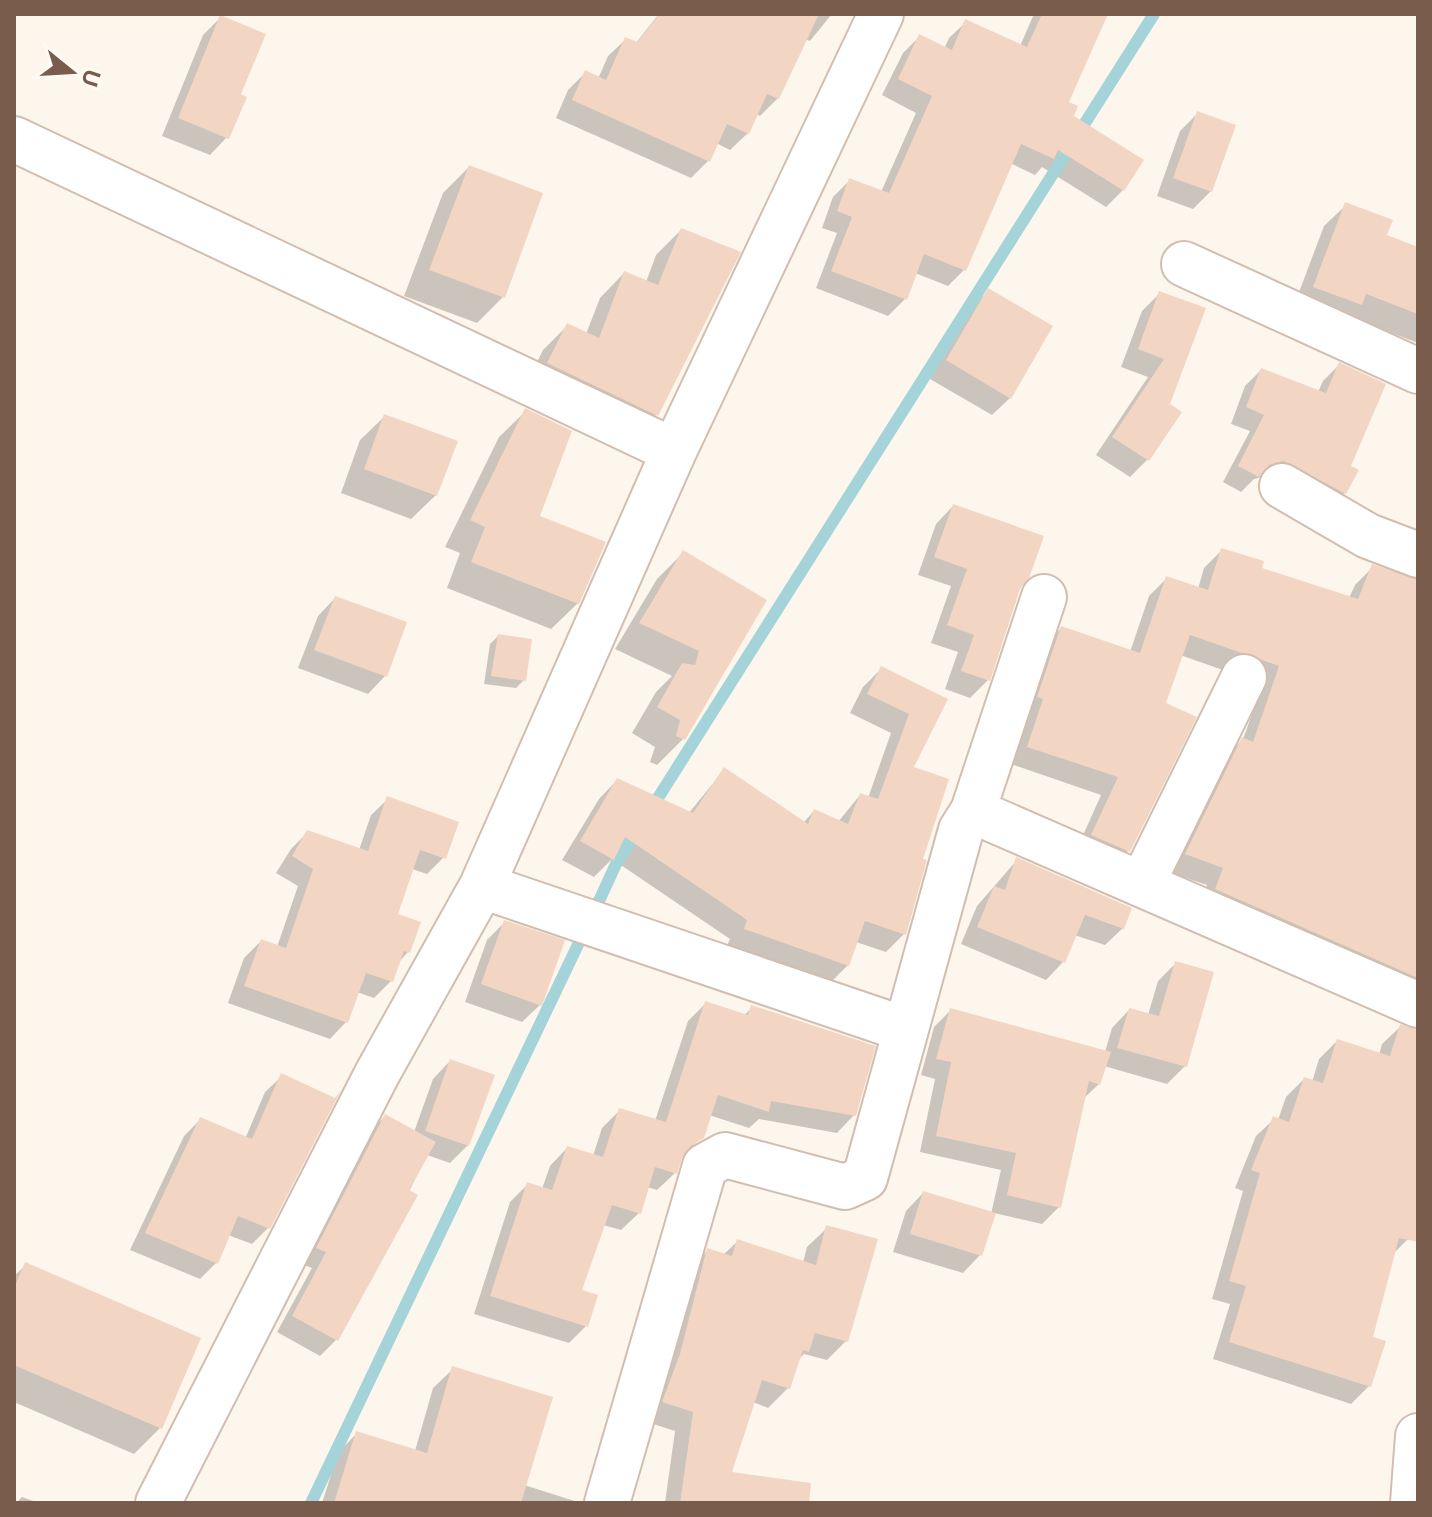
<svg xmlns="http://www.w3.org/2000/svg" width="1432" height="1517" viewBox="0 0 1432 1517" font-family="Inter,sans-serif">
<rect width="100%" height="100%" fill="#fdf6ec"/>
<path fill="#0003" d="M659 14H832L810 41 805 39 778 98 760 116 756 114 748 133 730 150 716 143 708 161 691 178 556 118 568 90 585 73 598 79 608 56 626 39 635 44Z
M1034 14H1105L1067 103 1071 116 1123 190 1106 207 1042 167 1035 175 1010 163 964 270 948 286 915 273 905 299 888 316 816 288 837 233 822 228 833 197 850 180 881 192 916 113 882 95 903 53 919 37 944 49 949 38 966 22 1020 46Z
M221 17 238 95 227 137 210 155 162 136 203 35Z
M1198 113 1211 191 1193 209 1157 196 1180 131Z
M469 167 503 297 477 323 404 296 443 193Z
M1346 205 1384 237 1418 249V343L1347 316 1293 308 1324 226Z
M681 230 738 253 656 415 632 440 524 389 543 350 568 325 586 334 600 298 624 273 646 282 656 255Z
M988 291 1010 398 992 415 930 379 971 308Z
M1160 293 1167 405 1179 412 1147 460 1130 477 1096 455 1148 377 1121 367 1142 311Z
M1339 365 1349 467 1345 493 1328 509 1266 476 1254 479 1241 492 1223 482 1250 431 1231 424 1245 386 1261 370 1318 392 1323 381Z
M526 411 538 518 578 603 551 629 447 588 460 553 445 547 499 437Z
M385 416 436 495 411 519 341 493 360 440Z
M953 506 1018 588 988 680 970 698 945 689 958 652 931 643 951 586 918 575 936 524Z
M1222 550 1259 569 1349 598 1355 585 1373 567 1418 581V1006L1198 907 1207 885 1168 872 1225 757 1243 739 1263 684 1180 655 1164 704 1128 851 1110 869 1075 853 1101 795 1011 764 1043 646 1061 628 1130 652 1149 596 1167 578 1198 589 1204 568Z
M683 553 765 601 683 739 657 765 650 762 655 747 632 733 656 692 672 676 615 649 657 579Z
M335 598 404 623 385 676 368 694 298 668 318 616Z
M498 636 524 680 516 688 484 684 490 644Z
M882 668 946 699 911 768 904 934 886 952 856 942 848 965 829 984 726 948 730 939 612 859 594 877 562 860 599 799 617 780 688 814 724 770 803 823 814 811 838 822 860 795 868 798 891 733 850 713 863 687Z
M388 799 444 857 427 874 412 869 395 915 408 952 398 963 391 981 374 998 357 992 346 1022 330 1039 228 1003 244 958 261 941 277 947 298 886 276 873 291 849 308 832 359 850 371 815Z
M1017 860 1123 928 1105 945 1074 935 1063 962 1046 980 961 944 977 906Z
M505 922 540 1005 522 1022 465 1002 487 940Z
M1176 963 1185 1066 1167 1084 1104 1066 1099 1084 1083 1099 1059 1207 1042 1224 994 1213 980 1255 963 1273 893 1252 906 1211 923 1193 991 1214 1001 1170 920 1152 935 1079 921 1075 934 1027 951 1010 1105 1052 1112 1028 1129 1010 1148 1015 1158 981Z
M705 1004 743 1016 752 1008 854 1115 837 1133 759 1119 749 1128 709 1115 702 1137 680 1158 675 1173 657 1190 647 1187 639 1213 621 1230 603 1225 580 1291 586 1326 569 1343 474 1314 510 1202 528 1184 542 1189 550 1166 567 1148 593 1156 602 1128 620 1110 655 1121 688 1021Z
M1400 1027 1418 1031V1201L1408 1239 1392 1255 1370 1339 1369 1386 1351 1404 1213 1359 1230 1304 1212 1299 1243 1191 1235 1188 1256 1136 1274 1119 1278 1120 1286 1097 1304 1079 1312 1082 1319 1059 1337 1041 1379 1055 1382 1044Z
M450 1061 468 1145 450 1163 427 1155 336 1340 320 1356 277 1332 312 1268 302 1264 369 1133 385 1116 414 1132 433 1079Z
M282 1076 268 1228 252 1244 228 1235 216 1263 200 1279 130 1250 184 1136 200 1120 245 1139 265 1092Z
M827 1228 846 1341 827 1360 804 1354 798 1360 788 1388 768 1408 753 1402 729 1474 755 1503H665L675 1431 644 1421 688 1270 708 1250 723 1255 738 1241 803 1263 807 1247Z
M26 1265 160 1428 134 1454 14 1402V1276Z
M453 1369 524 1485 581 1503H322L338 1453 357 1433 415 1451 433 1388Z
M22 1497 39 1503H16Z"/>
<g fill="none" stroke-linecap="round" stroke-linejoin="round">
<path stroke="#a5d3da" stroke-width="12" d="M651 809 1154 14
M593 914 616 864 639 828
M311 1503 585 930"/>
</g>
<path fill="#f3d5c3" d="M660 14H819L779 99 767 94 749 134 727 124 710 162 572 100 585 70 606 80 625 37 637 42Z
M1042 14H1108L1069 102 1078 106 1074 116 1144 160 1124 191 1058 150 1054 159 1021 144 966 271 924 254 907 300 831 271 852 217 837 211 849 178 889 193 932 96 898 79 919 34 952 50 965 19 1027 47Z
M220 15 266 34 241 94 247 97 229 139 178 118Z
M1197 111 1236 125 1212 192 1173 178Z
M469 165 543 193 505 298 429 270Z
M1345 202 1393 220 1387 235 1418 247V314L1366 294 1362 305 1313 287Z
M681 228 741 252 658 416 547 363 567 323 599 338 624 271 658 285Z
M988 288 1053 326 1011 399 946 360Z
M1159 291 1206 308 1170 404 1182 412 1149 461 1112 437 1164 359 1138 349Z
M1339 362 1386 384 1351 466 1359 470 1346 494 1283 461 1269 465 1259 477 1238 466 1264 415 1246 407 1261 368 1326 393Z
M525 408 572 431 540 516 606 542 579 604 471 562 485 527 470 520Z
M384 414 458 441 437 496 364 469Z
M953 504 1044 536 1029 578 1020 589 990 681 961 671 974 635 947 625 967 569 934 557Z
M1221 548 1264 561 1262 568 1358 599 1372 564 1418 579V978L1215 889 1223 868 1185 854 1242 737 1253 742 1279 666 1190 635 1166 703 1197 717 1130 852 1091 835 1118 777 1027 747 1043 699 1037 697 1061 626 1140 653 1166 576 1208 590Z
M683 550 767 600 685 740 676 736 680 720 657 707 682 663 695 665 699 651 639 623Z
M335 596 407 622 387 677 314 650Z
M498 634 532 639 526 681 491 676Z
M881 666 948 699 914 767 949 779 923 859 927 860 906 935 865 921 849 966 744 929 747 920 625 837 614 860 580 841 617 778 693 813 724 767 808 824 814 809 848 824 860 793 878 799 909 714 867 694Z
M387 796 459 822 446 859 420 850 398 914 421 922 410 953 404 951 393 982 366 973 348 1023 244 986 261 939 286 948 313 869 292 856 307 830 368 851Z
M1016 857 1132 908 1124 929 1085 915 1065 963 977 927 994 886 1005 890Z
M504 920 565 940 542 1006 481 984Z
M1175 961 1214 972 1187 1067 1117 1048 1129 1008 1159 1016Z
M705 1001 748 1015 751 1005 876 1046 856 1116 771 1101 769 1112 718 1095 704 1138 692 1145 682 1158 677 1174 655 1167 641 1214 612 1205 582 1290 598 1295 588 1327 490 1296 527 1182 552 1190 567 1146 603 1157 619 1108 666 1122Z
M950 1008 1111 1052 1100 1085 1089 1081 1061 1208 1007 1195 1016 1153 936 1136 951 1062 936 1059Z
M1400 1024 1418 1030V1242L1399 1238 1373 1337 1386 1341 1371 1387 1229 1342 1246 1286 1229 1281 1260 1173 1251 1170 1273 1116 1289 1122 1304 1077 1323 1083 1337 1039 1390 1056Z
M450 1059 495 1075 469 1146 425 1131Z
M281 1073 335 1098 341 1090 270 1229 238 1216 218 1264 145 1233 200 1117 252 1139Z
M385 1114 436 1142 409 1190 418 1195 338 1341 292 1316 326 1252 316 1248Z
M923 1191 996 1213 982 1256 910 1234Z
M826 1225 878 1239 848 1342 815 1333 809 1352 803 1350 790 1389 762 1380 732 1472 811 1483 809 1503H680L693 1412 662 1402 680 1354 707 1248 732 1256 737 1239 816 1265Z
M25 1262 201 1338 162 1429 14 1365V1288Z
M452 1366 553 1397 521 1503H334L356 1431 427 1453Z"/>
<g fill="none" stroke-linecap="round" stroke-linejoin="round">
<g stroke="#d1beb0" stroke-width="48">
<path id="minor" d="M14 139 674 451
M1184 264 1418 371
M1282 486 1368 536 1418 555
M973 811 1044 597
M1142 884 1244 677
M482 886 904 1029
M158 1503 377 1074 482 886 674 451 881 14
M607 1503 705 1166 725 1155 845 1187 865 1178 961 830 973 811 1418 1005
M1413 1503 1418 1436"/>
</g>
<use href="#minor" stroke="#fff" stroke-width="44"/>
</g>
<rect width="1432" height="1517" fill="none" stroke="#7a5c4d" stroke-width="32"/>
<g transform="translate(72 72) rotate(108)" stroke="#fffaf3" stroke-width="6" paint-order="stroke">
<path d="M0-6L14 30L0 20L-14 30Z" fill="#7a5c4d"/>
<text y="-12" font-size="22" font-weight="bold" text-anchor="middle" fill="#7a5c4d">U</text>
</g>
</svg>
